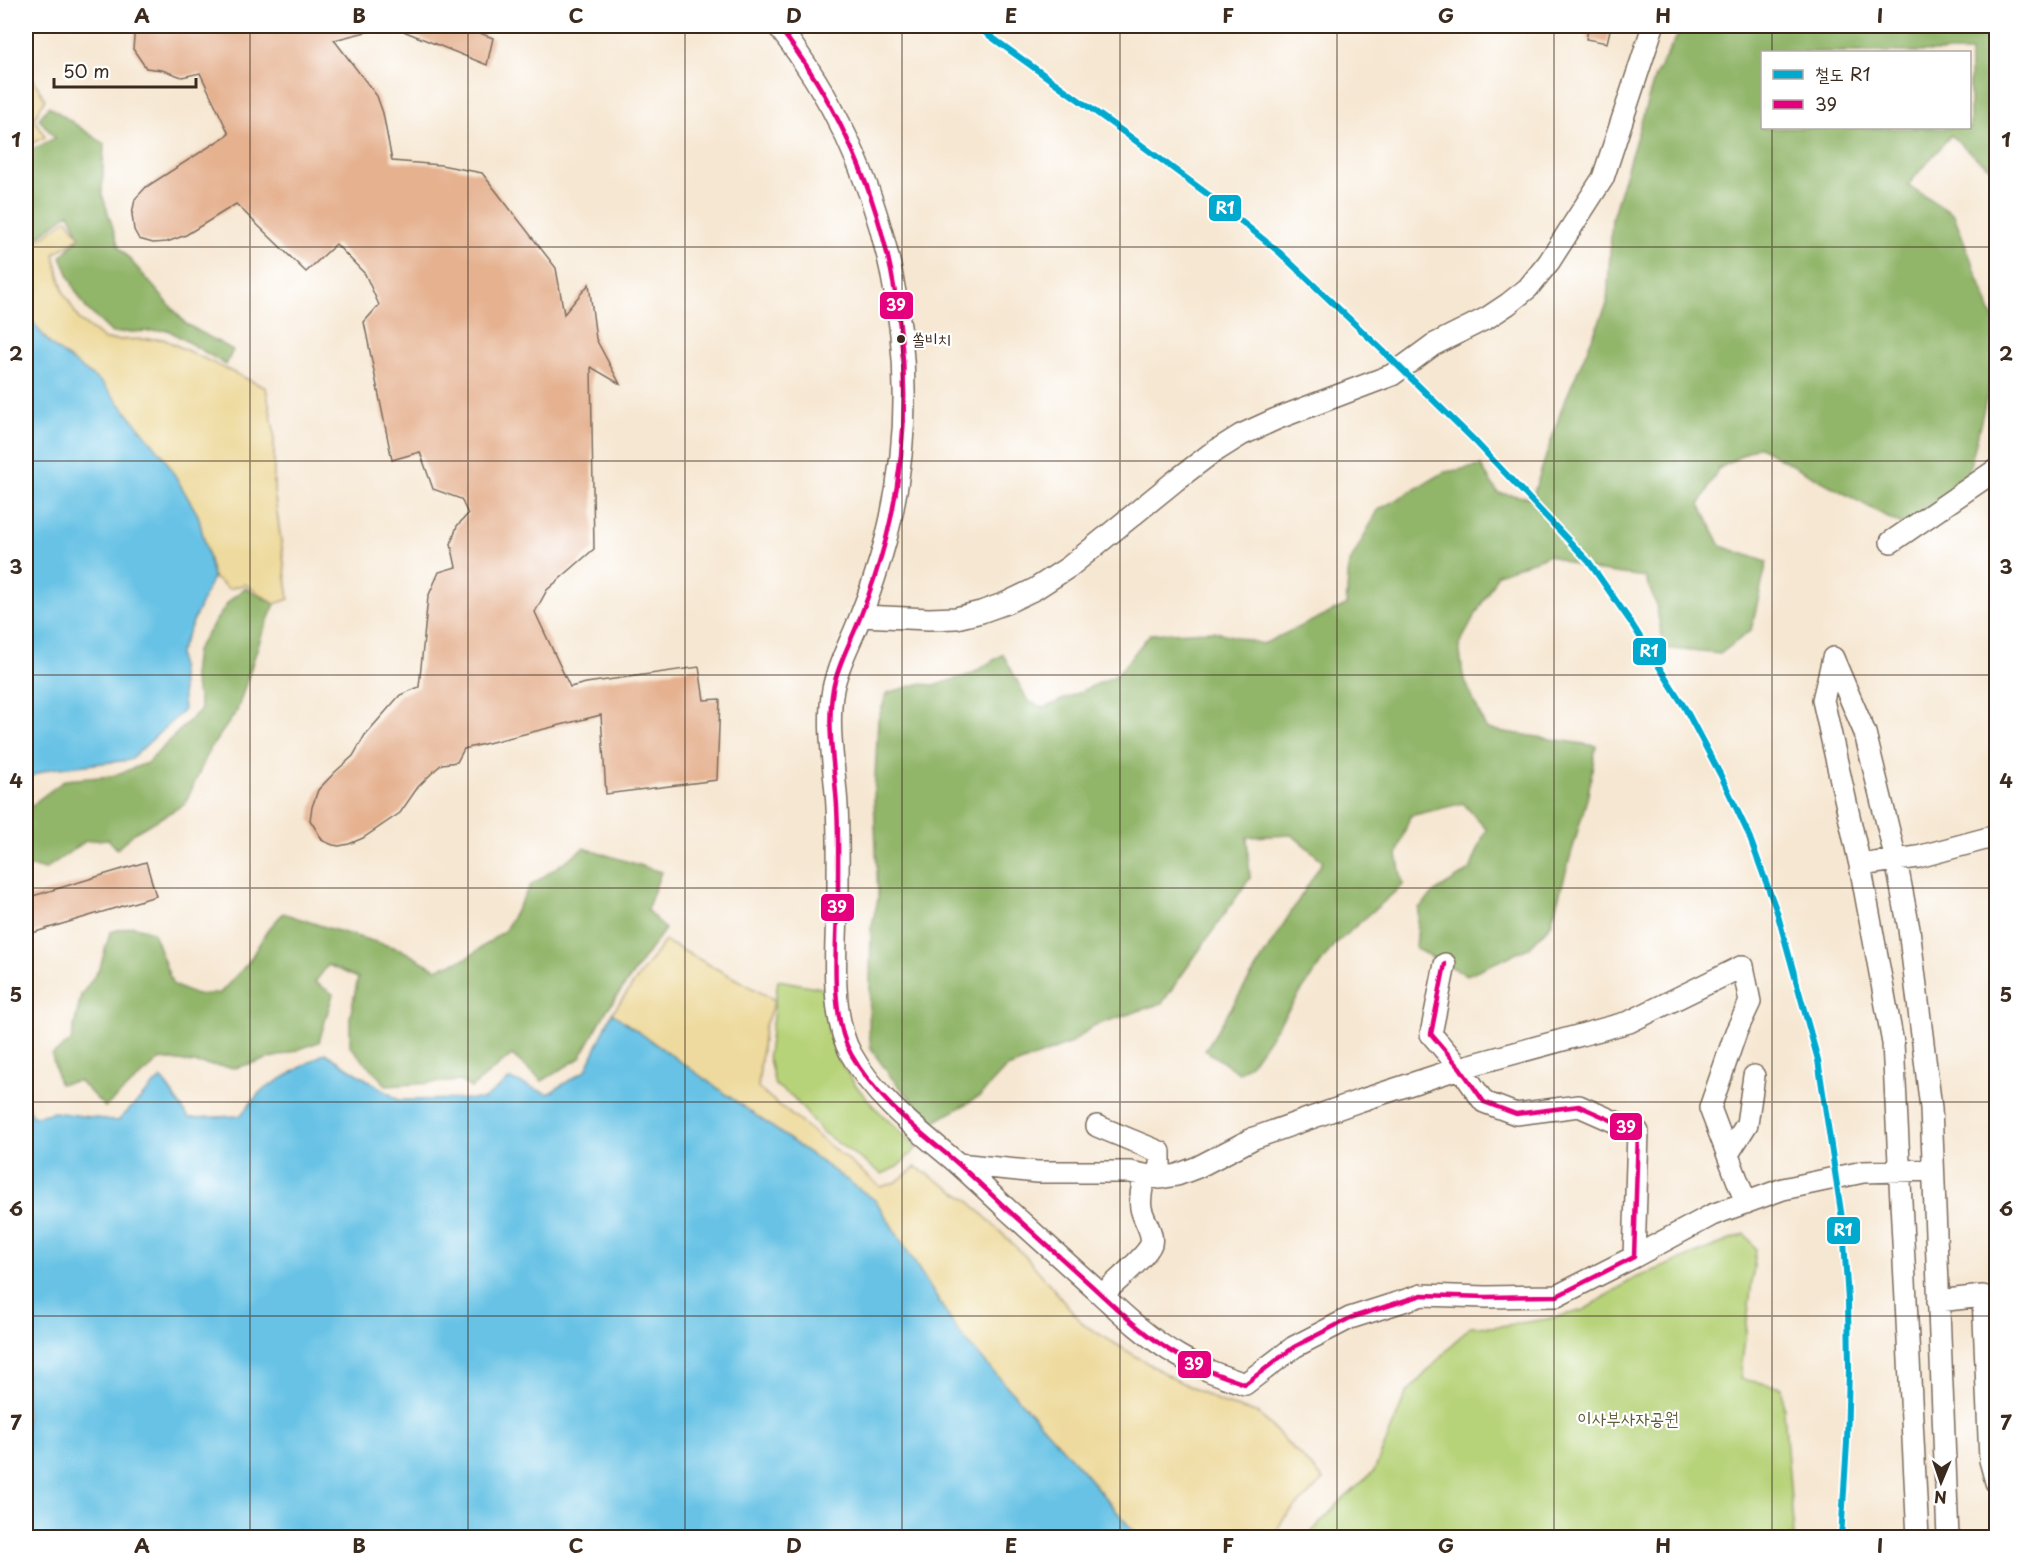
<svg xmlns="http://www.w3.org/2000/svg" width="2022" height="1563" viewBox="0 0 2022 1563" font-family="'Playpen Sans','Poor Story',sans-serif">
<rect width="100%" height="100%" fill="#fff"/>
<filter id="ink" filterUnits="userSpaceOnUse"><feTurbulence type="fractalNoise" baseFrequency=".0167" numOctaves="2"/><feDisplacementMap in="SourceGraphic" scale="12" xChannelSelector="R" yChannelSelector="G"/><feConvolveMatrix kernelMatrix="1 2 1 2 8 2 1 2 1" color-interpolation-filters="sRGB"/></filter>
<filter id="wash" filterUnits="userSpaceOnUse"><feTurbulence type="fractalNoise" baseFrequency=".008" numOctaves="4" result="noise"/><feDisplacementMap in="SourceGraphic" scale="24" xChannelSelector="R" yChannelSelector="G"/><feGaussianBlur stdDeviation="1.35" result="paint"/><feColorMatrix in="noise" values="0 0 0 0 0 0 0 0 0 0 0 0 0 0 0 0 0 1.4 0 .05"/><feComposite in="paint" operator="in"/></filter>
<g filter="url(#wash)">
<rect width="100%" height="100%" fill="#f6e7d2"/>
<path fill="#b7d379" stroke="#797e4c" stroke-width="1.5" d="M778 980 826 989C828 1008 828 1030 835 1049 850 1089 887 1119 917 1148L897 1167 882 1174 822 1132 793 1097 775 1085 768 1055Z
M1745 1234 1756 1249 1740 1379 1782 1387 1794 1537H1307L1336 1506 1374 1471 1406 1394 1470 1326 1493 1327 1548 1319 1584 1310 1633 1279Z"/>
<path fill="#91b569" stroke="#667044" stroke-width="1.5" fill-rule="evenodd" d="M1683 26H1996V171L1976 158 1951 135 1908 185 1954 215 1996 325 1994 366 1968 476 1909 529 1758 446 1718 469 1700 504 1721 546 1767 562 1751 630 1720 654 1664 648 1656 604 1645 577 1586 569 1549 555 1498 574 1459 645 1463 676 1486 729 1596 746 1588 795 1551 924 1529 948 1467 975 1416 949 1419 908 1436 891 1470 870 1486 829 1463 803 1410 816 1397 855 1403 885 1333 946 1253 1061 1239 1073 1205 1050 1323 861 1292 835 1247 837 1250 878 1162 1003 1093 1026 1071 1043 1005 1069 980 1096 933 1123 891 1077 871 1049 869 1031 871 929 878 899 874 797 878 720 887 693 918 684 936 685 972 674 1003 654 1028 701 1044 708 1117 675 1150 634 1213 631 1263 644 1346 605 1349 564 1378 510 1445 472 1481 466 1498 493 1532 498 1563 405 1607 304 1612 218 1655 76ZM1762 52H1970V128H1762Z
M49 106 104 144 102 194 119 247 186 324 233 350 226 365 168 330 112 333 86 308 74 288 61 257 80 237 69 213 37 238 26 237V153L55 138 39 119Z
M245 588 275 604 262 634 237 711 210 749 185 804 134 833 117 849 108 839 86 841 44 870 31 866 26 872V812L38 800 65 780 112 776 147 763 201 709 193 676 196 650 229 601Z
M584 848 661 872 647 910 665 929 607 1010 580 1058 542 1081 512 1055 471 1088 460 1081 387 1086 350 1046V1017L358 978 328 965 315 982 333 994 319 1042 286 1054 235 1068 161 1059 105 1107 79 1081 59 1084 52 1055 71 1041 81 995 100 968 110 932 133 926 153 932 173 985 196 995 220 993 248 963 267 931 283 913 328 928 400 949 436 969 467 958 505 930 530 886Z"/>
<path fill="#eeda9e" stroke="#94825e" stroke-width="1.5" d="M26 68 45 99 34 119 45 137 26 146Z
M67 219 80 237 54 254 63 291 80 321 105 340 163 339 266 388 274 431V491L289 599 275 604 245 584 229 589 213 577 198 515 103 384 51 345 26 314V242H37Z
M665 941 775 1000 764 1028 758 1088 881 1187 896 1182 916 1167 967 1199 1029 1260 1084 1325 1172 1378 1225 1404 1259 1414 1324 1480 1283 1519 1274 1537H1138L1082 1470 958 1332 876 1201 612 1013Z"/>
<path fill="#67c2e5" stroke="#517682" stroke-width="1.5" d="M26 314 51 345 103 384 164 457 198 515 213 577 179 653 184 710 130 760 50 769 26 778Z
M612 1013 876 1201 958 1332 1082 1470 1138 1537H26V1103L33 1117 54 1112 118 1121 161 1078 189 1118 240 1116 261 1091 325 1053 399 1100 484 1099 510 1079 548 1094 586 1070Z"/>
<g id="blocks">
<path fill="#e5b18f" d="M135 26H370V31L334 40 377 96 383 113 392 161 441 165 482 173 556 268 564 314 589 284 596 339 620 384 591 367 594 549 547 590 535 612 570 687 586 683 699 667 704 700 720 699 717 780 606 794 601 715 464 749 457 762 442 764 434 771 418 787 400 813 363 838 349 844 339 846 333 845 323 841 310 820 312 807 318 790 335 772 353 756 365 735 400 695 419 687 428 597 439 572 456 567 451 544 457 526 468 514 461 499 433 489 420 452 392 460 364 322 379 305 365 274 336 244 306 272 236 204 186 235 167 242 153 243 139 239 134 230 132 214 135 199 146 187 229 134 200 73 182 77 162 70 146 68 133 49Z
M391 26H461L493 38 487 65Z
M1589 26H1611L1607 43 1586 39Z
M146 862 156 896 32 933 26 912V898Z"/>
</g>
</g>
<g filter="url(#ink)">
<use href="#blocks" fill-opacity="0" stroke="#7c6c5d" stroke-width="1.5"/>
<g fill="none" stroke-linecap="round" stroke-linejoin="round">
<g stroke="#7c6c5d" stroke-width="24">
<path id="minor" d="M778 26C890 170 931 362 886 539 879 565 871 590 861 615 852 640 838 663 833 689 827 723 833 758 836 793 839 824 838 856 838 888 837 935 828 1013 851 1054 876 1099 918 1130 956 1162 974 1178 991 1194 1009 1211 1037 1236 1064 1261 1092 1286 1119 1311 1146 1337 1179 1356 1199 1368 1222 1376 1245 1384L1294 1347 1350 1318 1422 1295 1486 1297 1557 1296 1634 1257 1638 1132 1579 1106 1516 1114 1484 1102 1460 1068 1431 1034 1445 964
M1891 542 1996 470
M861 616 929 619 956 618 981 612 1006 603 1035 589 1069 567 1175 481 1209 455 1241 435 1276 419 1392 375 1433 345 1487 318 1508 304 1528 288 1549 262 1603 178 1653 26
M1860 865 1918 857 1996 836
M1097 1126 1160 1152V1178
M1728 1154 1747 1124 1754 1076
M958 1164 1037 1172H1130L1160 1178 1177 1175 1198 1167 1254 1138 1359 1101 1460 1068 1629 1022 1743 966 1750 1002 1736 1032 1710 1108 1746 1203
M1634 1257 1712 1215 1783 1189 1863 1172 1933 1170
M1102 1295C1112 1285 1147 1256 1151 1244 1154 1232 1143 1220 1141 1208 1139 1198 1143 1186 1144 1175
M1938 1301 1983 1296 1990 1460 1996 1482
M1918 1538 1893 1043 1860 865 1823 700 1833 658 1865 733 1896 860 1909 929 1931 1108 1948 1538"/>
</g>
<use href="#minor" stroke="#fff" stroke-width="21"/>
<g stroke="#fff" stroke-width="9">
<path id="bus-1" d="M778 26C890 170 931 362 886 539 879 565 871 590 861 615 852 640 838 663 833 689 827 723 833 758 836 793 839 824 838 856 838 888 837 935 828 1013 851 1054 876 1099 918 1130 956 1162 974 1178 991 1194 1009 1211 1037 1236 1064 1261 1092 1286 1119 1311 1146 1337 1179 1356 1199 1368 1222 1376 1245 1384L1294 1347 1350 1318 1422 1295 1486 1297 1557 1296 1634 1257 1638 1132 1579 1106 1516 1114 1484 1102 1460 1068 1431 1034 1445 964"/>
</g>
<use href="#bus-1" stroke="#e5007d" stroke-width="4.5"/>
<g stroke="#fff" stroke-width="10">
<path id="rail-1" d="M976 26 1136 141 1210 196 1279 252 1380 348 1474 440 1589 562 1630 621 1685 708 1720 774 1748 833 1777 912 1818 1060 1843 1225 1848 1301 1849 1368 1847 1443 1841 1538"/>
</g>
<use href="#rail-1" stroke="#00a9ce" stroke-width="6"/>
</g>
</g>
<path fill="none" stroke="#3b2a1e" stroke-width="1.5" stroke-opacity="0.55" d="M250 26V1538M468 26V1538M685 26V1538M902 26V1538M1120 26V1538M1337 26V1538M1554 26V1538M1772 26V52M1772 128V1538M26 247H1996M26 461H1996M26 675H1996M26 888H1996M26 1102H1996M26 1316H1996"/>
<circle fill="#3b2a1e" stroke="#fff" stroke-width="2" cx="901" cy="339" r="5"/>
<g text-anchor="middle" stroke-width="4.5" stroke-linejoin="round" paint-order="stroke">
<g font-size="16" fill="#3b2a1e" stroke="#fff" text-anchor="start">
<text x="912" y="345">쏠비치</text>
</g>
<g font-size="18" fill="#605d39" stroke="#fff">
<text x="1628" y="1425">이사부사자공원</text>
</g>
</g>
<g stroke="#fff" stroke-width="2">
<rect x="1208" y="194" width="34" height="28" rx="6" fill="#00a9ce"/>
<rect x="879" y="291" width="35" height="29" rx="6" fill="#e5007d"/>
<rect x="1632" y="637" width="35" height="29" rx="6" fill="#00a9ce"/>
<rect x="820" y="893" width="35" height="29" rx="6" fill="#e5007d"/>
<rect x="1609" y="1112" width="34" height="29" rx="6" fill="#e5007d"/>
<rect x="1826" y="1216" width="35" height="29" rx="6" fill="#00a9ce"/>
<rect x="1177" y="1350" width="35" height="29" rx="6" fill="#e5007d"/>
</g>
<g font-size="16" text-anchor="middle" font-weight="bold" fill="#fff">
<text x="1225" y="214">R1</text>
<text x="896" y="311">39</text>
<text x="1649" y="657">R1</text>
<text x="837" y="913">39</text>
<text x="1626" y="1133">39</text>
<text x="1843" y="1236">R1</text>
<text x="1194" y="1370">39</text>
</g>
<rect width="2022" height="1563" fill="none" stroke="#fff" stroke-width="66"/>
<rect x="1761" y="51" width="210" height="78" fill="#ffffff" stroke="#b1aaa5" stroke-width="1.5"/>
<rect x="1773" y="70" width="30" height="9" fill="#00a9ce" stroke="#b1aaa5" stroke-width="1.5"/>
<text x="1815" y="81" font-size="18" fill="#3b2a1e">철도 R1</text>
<rect x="1773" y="100" width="30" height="9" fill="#e5007d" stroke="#b1aaa5" stroke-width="1.5"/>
<text x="1815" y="111" font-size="18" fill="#3b2a1e">39</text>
<g transform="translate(1941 1482) rotate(182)" stroke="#ffffff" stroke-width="4.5" paint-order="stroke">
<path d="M0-4.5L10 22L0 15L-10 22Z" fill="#3b2a1e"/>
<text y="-9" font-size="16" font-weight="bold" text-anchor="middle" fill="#3b2a1e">N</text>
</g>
<path d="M54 78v9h142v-9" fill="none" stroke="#3b2a1e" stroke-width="3"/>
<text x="63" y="78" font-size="18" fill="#3b2a1e" stroke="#ffffff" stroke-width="4.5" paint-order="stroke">50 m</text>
<rect x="33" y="33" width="1956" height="1497" fill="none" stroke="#3b2a1e" stroke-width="2"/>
<g font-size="20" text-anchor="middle" font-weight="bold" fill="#3b2a1e">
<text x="142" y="23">A</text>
<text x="359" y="23">B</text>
<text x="576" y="23">C</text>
<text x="794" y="23">D</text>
<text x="1011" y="23">E</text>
<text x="1228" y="23">F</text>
<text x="1446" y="23">G</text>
<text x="1663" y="23">H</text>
<text x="1880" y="23">I</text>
<text x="16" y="147">1</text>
<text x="2006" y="147">1</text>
<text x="16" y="361">2</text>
<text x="2006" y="361">2</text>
<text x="16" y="574">3</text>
<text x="2006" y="574">3</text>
<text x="16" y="788">4</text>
<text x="2006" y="788">4</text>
<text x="16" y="1002">5</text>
<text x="2006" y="1002">5</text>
<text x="16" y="1216">6</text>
<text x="2006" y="1216">6</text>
<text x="16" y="1430">7</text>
<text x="2006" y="1430">7</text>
<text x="142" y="1553">A</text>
<text x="359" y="1553">B</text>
<text x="576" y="1553">C</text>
<text x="794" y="1553">D</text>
<text x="1011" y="1553">E</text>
<text x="1228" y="1553">F</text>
<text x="1446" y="1553">G</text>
<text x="1663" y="1553">H</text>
<text x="1880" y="1553">I</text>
</g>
</svg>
